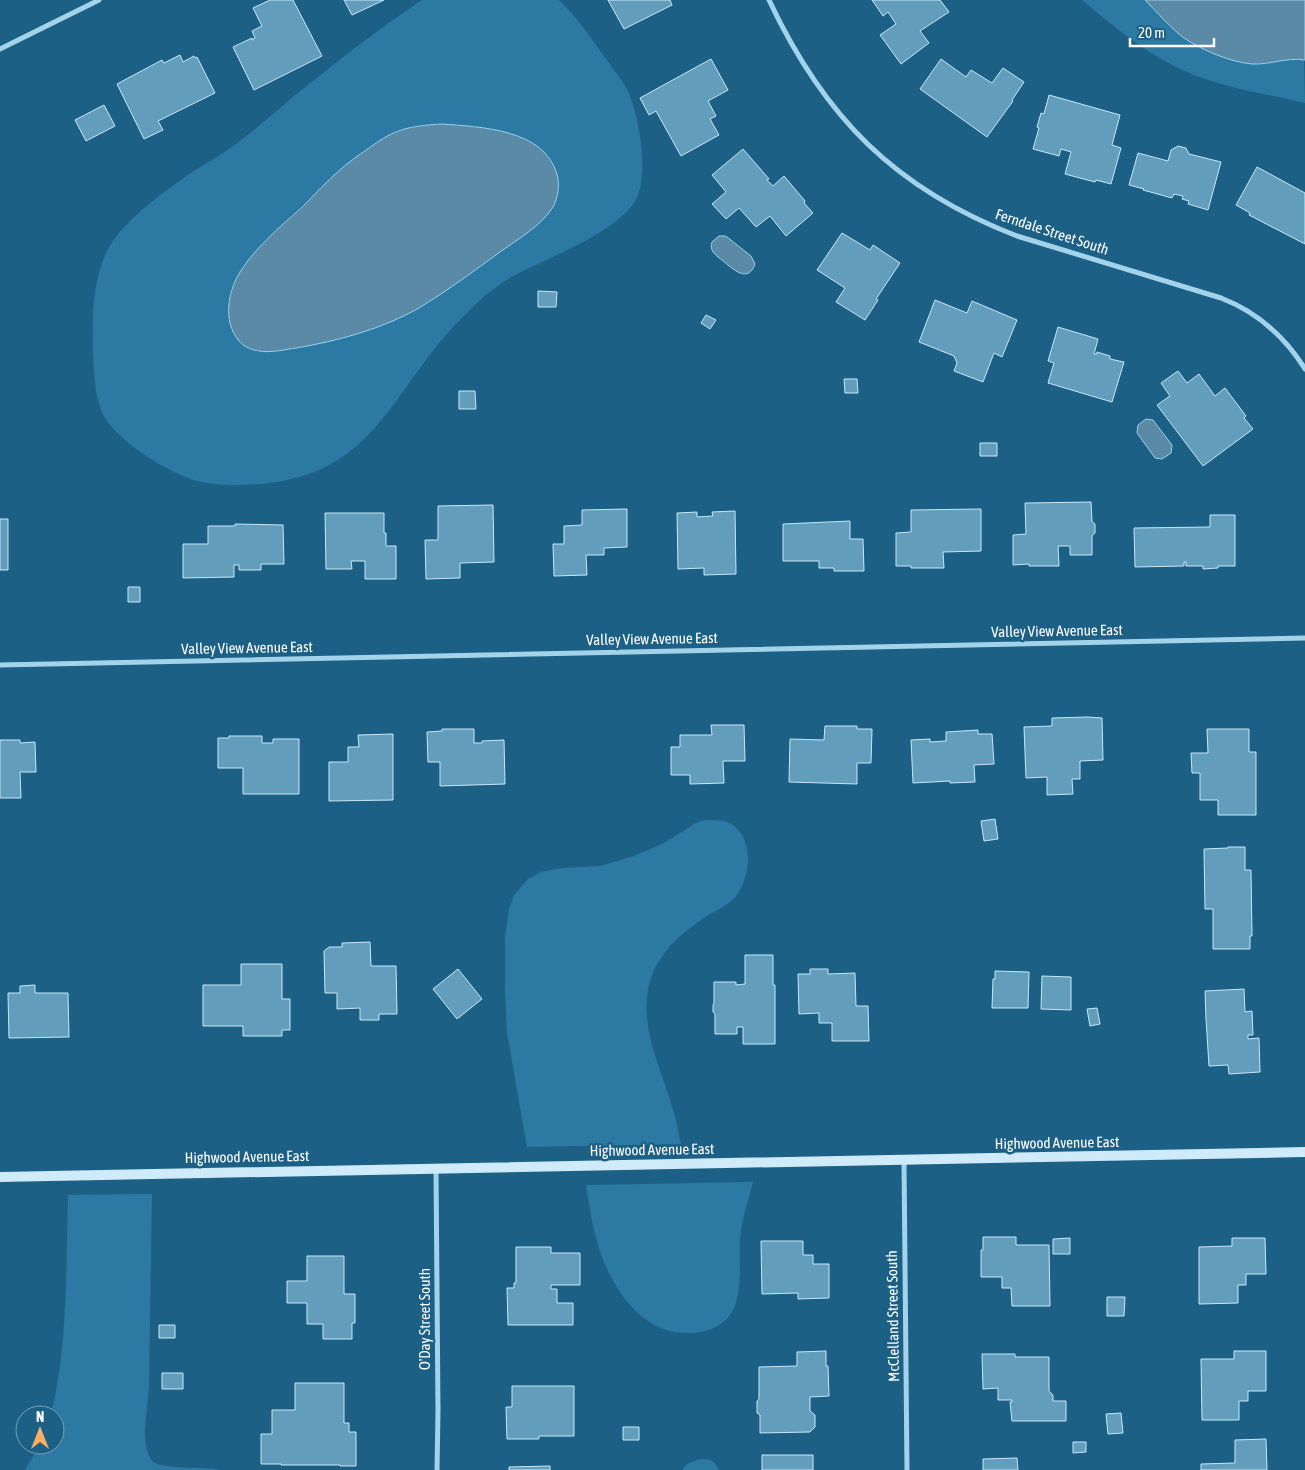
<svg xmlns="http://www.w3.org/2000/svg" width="1305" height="1470" viewBox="0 0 1305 1470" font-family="'Asap Condensed',sans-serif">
<rect width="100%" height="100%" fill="#1c6086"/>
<path fill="#2c7aa3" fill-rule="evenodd" d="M422 0H559C578 18 593 41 609 63 614 71 621 79 626 87 639 113 648 167 638 195 624 231 544 259 511 277 503 282 495 288 487 294 469 310 451 328 436 347 391 403 366 464 287 480 265 485 229 487 206 483 181 479 142 456 123 438 114 430 106 422 101 410 94 391 94 371 93 352 92 315 92 269 115 238 131 217 159 195 181 180 198 167 219 157 236 144 256 129 274 113 293 97 335 63 377 30 422 0ZM442 124 478 127 503 132 549 156 554 165 558 177 548 213 535 226 455 284 418 308 384 324 319 344 272 352H257L229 319V302L231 291 262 243 342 168 375 144 395 132 411 127Z
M1082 0H1145L1186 39 1213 53 1233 60 1250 64H1264L1290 59 1304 60 1305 103C1261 92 1213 87 1172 65 1139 48 1111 24 1082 0Z
M705 820C715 820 726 819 734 826 754 842 751 877 736 896 728 906 716 910 705 917 676 937 651 959 647 997 643 1037 663 1073 673 1110 677 1121 678 1133 681 1144L527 1147 507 1033 505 990V937L509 910 514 895 528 879 541 872 563 868 600 866 634 856 662 844 696 823Z
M753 1182C748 1201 741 1221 740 1241 739 1262 743 1293 732 1312 723 1327 705 1333 689 1333 681 1333 671 1332 663 1329 629 1315 608 1278 598 1245 592 1225 589 1205 586 1185Z
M152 1194C151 1256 150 1318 149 1380 149 1398 145 1416 145 1434 145 1443 147 1455 153 1462 166 1470 203 1466 220 1470H25L40 1445H55V1415H51C68 1344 66 1268 68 1195Z
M700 1459C712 1459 713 1460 719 1470H682L687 1464Z"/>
<path fill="#5a8aa6" stroke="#96d1ed" d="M1145 0H1305V60C1287 57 1270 65 1252 64 1230 62 1205 51 1187 40 1173 31 1157 12 1145 0Z
M442 124C481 127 544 129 557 174 560 184 558 198 553 207 541 226 518 239 500 252 474 271 447 291 419 308 382 329 338 341 296 348 277 351 254 357 239 341 222 321 228 289 242 269 258 245 281 226 302 207 315 194 328 180 342 168 350 161 358 156 366 150 375 144 385 136 396 132 410 126 427 125 442 124Z
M719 236H725L727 237 751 256 755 264C748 284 733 269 723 261 720 258 714 255 712 250 711 247 711 246 712 242Z
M1146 419 1153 420 1172 445 1171 453 1162 459 1155 458 1137 433 1138 425Z"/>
<path fill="#629dbc" stroke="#c8e8f8" d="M270 0H293L322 56 254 90 233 47 252 38V40L255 38 252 31 262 26 253 8Z
M344 0H384L352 15Z
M608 0H670L672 5 624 29Z
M872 0H940L949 12 920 31 929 43 901 64 880 35 896 24 888 12 883 16Z
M180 55 183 62 194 56 195 58 197 57 215 93 158 121 163 130 144 139 117 84 162 60 164 63Z
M711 59 728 90 708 101 716 116 710 119 719 135 681 156 656 111 649 115 640 98Z
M941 59 966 77 971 70 992 83 1003 68 1024 82 1012 100 1013 101 987 137 920 89Z
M1049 95 1120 115 1112 145 1121 148 1111 184 1096 180 1095 182 1065 174 1071 152 1061 149 1059 156 1033 149 1039 128 1037 127 1041 113 1044 114Z
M104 105 115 126 86 141 75 120Z
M1178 146 1186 148 1189 154 1221 162 1208 210 1188 204 1189 201 1182 199 1183 196 1174 194 1172 198 1143 190 1144 189 1129 185 1138 153 1168 161 1171 150Z
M743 149 769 179 767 180 773 186 784 176 805 201 804 203 813 213 786 236 770 216 756 227 739 208 726 219 712 204 726 192 712 175Z
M1257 167 1305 193V244L1249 215 1250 213 1236 205Z
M842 233 870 250 873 245 900 263 876 299 878 300 865 320 836 302 845 288 817 270Z
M538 291 557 292 556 307H538Z
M935 300 967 313 972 301 1017 320 1002 357 994 353 983 382 954 371 957 363 954 356 919 342Z
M706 315 716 320 710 329 701 323Z
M1058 327 1098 339 1094 354H1097V352L1110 356V359L1124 362 1112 402 1048 383 1054 363 1048 361Z
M1178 371 1187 383 1199 374 1215 396 1225 388 1246 416 1244 418 1253 429 1203 466 1157 405 1170 396 1161 383Z
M844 379H857L858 393H845Z
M459 391H475L476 409H459Z
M980 443H997V456H980Z
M1091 502 1092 521 1095 524V533L1092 536V555H1070V546H1058L1059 566H1029V564L1013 565V535L1026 534 1025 503Z
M493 505 494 562 460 563V578L426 579 425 540H438V506Z
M627 509V547L604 548V555H586L587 575 554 576 553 544H564V526L582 525V510Z
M981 509V551L943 552 944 568H911V566H896V533L911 532V510Z
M735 511 736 574 704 575V568L678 569 677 513 697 512V517L713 516 712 512Z
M325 513H384V533H386V546H396V579H365V561H351L352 569H326Z
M1210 515H1235V566H1218V568L1203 569V566H1186V562H1184V566L1135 567 1134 528 1210 527Z
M0 519H8V570H0Z
M850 521V539H863L864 571H834V568H819V561H783V524Z
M235 524 283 525 284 564H261V570H239V565H234V577L183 578V544H208V526H235Z
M128 587H140V602H128Z
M1088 717 1102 718 1103 760 1080 761V779H1072L1073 794 1047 795V777L1026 778 1024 727 1052 726V718Z
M711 725H744L745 761H723L724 783 690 784V775H671V747H680V735H712Z
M825 726H857V729H872L871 763H857V784L789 782 790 739 824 740Z
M442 729H474V743H482V741L504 740 505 784 440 786V762H428L427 732 442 731Z
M1207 729H1249V752H1256V815H1218V800H1200V773H1192L1191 753H1208Z
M978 730V734H992L994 764 974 765 975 782 950 783V781L913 783 911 740 930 739V742L946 741V732Z
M393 734V800L329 801V762H348V747H359L358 735Z
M229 736H262V743H273V739H299V794H243V768H218V738H229Z
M0 740H20V743L35 742 36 772H20L21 798H0Z
M995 819 998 839 984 841 981 821Z
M1228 847H1245V870H1251L1252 936H1250V949H1213V909H1205L1204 849 1228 848Z
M370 942 371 966H396L397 1014H379V1020H360V1008L337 1009V993H325L324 951 329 947H342V943Z
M745 955H773V985H775V1044H743V1027H737V1034H715V1014L713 1012V1005L714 1003V982H736V985L745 984Z
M241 964H282V999H290V1030H282V1036H243V1026H203V985H241Z
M458 969 482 999 457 1019 433 989Z
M810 969H828V974L855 973 856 1006H868L869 1041H832V1023H819V1013L799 1014 798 974H810Z
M995 971 1029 972 1028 1008H992L993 979H995Z
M1042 976 1071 977V1010L1041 1009Z
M35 985V993H68L69 1037 9 1038 8 993H20V986Z
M1244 989 1245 1012 1252 1011 1253 1035H1248V1039L1259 1038 1260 1072 1229 1074 1228 1065 1209 1066 1206 1019 1205 991Z
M1097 1008 1100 1024 1090 1026 1087 1009Z
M983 1237H1016V1245H1049L1050 1306H1012L1011 1288H1002V1277H981V1250H983Z
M1070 1238V1254H1053V1239Z
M1232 1238H1265L1266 1274H1246V1285H1238V1303L1199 1304V1247L1232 1246Z
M761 1241H803V1255H813V1264H829V1298L798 1299V1293L762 1294Z
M516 1247H551V1253H580V1285H551V1289H557V1303H573V1325H508L507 1288H514V1283H516Z
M307 1256H344V1294H355V1323H352V1339H323V1324H307V1303H287V1281H307Z
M1107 1297H1125L1124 1316H1107Z
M159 1325H175V1338H159Z
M826 1351V1366H828L829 1396 810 1397V1411L815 1415V1427L810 1432 760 1433V1415L757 1413V1401L759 1399V1367L797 1366V1352Z
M1234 1351H1266V1391H1248V1401H1239V1420H1202L1201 1359H1234Z
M982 1354H1015V1357H1049V1391L1053 1395V1401H1066V1421H1012L1010 1402H1012V1400H998V1388L983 1389Z
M162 1373H183V1389H162Z
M295 1383H344V1423H349V1432H356V1466H340V1465H281V1464H261V1434H272V1410H295Z
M512 1386H574V1436H539V1439H507L506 1407H512Z
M1121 1413 1123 1433 1108 1434 1106 1414Z
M623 1427H639V1440H623Z
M1266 1439 1267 1470H1201V1464L1235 1463V1440Z
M1073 1442H1086V1452L1073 1453Z
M762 1455H813V1470H762Z
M1017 1458 1018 1470H983V1459Z
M550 1466V1470H509V1467Z"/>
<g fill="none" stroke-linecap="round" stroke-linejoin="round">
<path stroke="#a3d3eb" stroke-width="5" d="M769 0C824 117 895 189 1017 236L1221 298C1257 312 1285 337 1305 369
M0 49 99 0
M0 665 1305 638
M904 1161 907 1470
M436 1169 438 1411 437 1470"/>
<path stroke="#cfeaf8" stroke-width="10" d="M0 1177 1305 1152"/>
</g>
<g text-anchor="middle" stroke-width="5" stroke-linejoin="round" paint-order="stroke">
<g font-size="15" fill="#fff" stroke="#1c6086">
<text transform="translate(1052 232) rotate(18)" y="5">Ferndale Street South</text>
<text transform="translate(1057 631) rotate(-1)" y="5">Valley View Avenue East</text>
<text transform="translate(652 639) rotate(-1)" y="5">Valley View Avenue East</text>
<text transform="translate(247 648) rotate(-1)" y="5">Valley View Avenue East</text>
<text transform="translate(1057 1143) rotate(-1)" y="5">Highwood Avenue East</text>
<text transform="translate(652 1150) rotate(-1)" y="5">Highwood Avenue East</text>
<text transform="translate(247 1157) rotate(-1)" y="5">Highwood Avenue East</text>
<text transform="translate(893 1316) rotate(-91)" y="5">McClelland Street South</text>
<text transform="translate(425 1319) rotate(-90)" y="5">O'Day Street South</text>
</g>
</g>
<g transform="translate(40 1430)"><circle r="24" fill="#1c6086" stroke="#77a0b6"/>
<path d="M0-4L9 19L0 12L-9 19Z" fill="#fcaf61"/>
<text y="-8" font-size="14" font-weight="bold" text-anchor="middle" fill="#ffffff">N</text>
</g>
<path d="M1130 38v8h84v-8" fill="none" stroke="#ffffff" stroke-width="2.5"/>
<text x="1138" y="38" font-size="15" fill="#ffffff" stroke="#1c6086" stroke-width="4" paint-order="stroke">20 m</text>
</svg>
